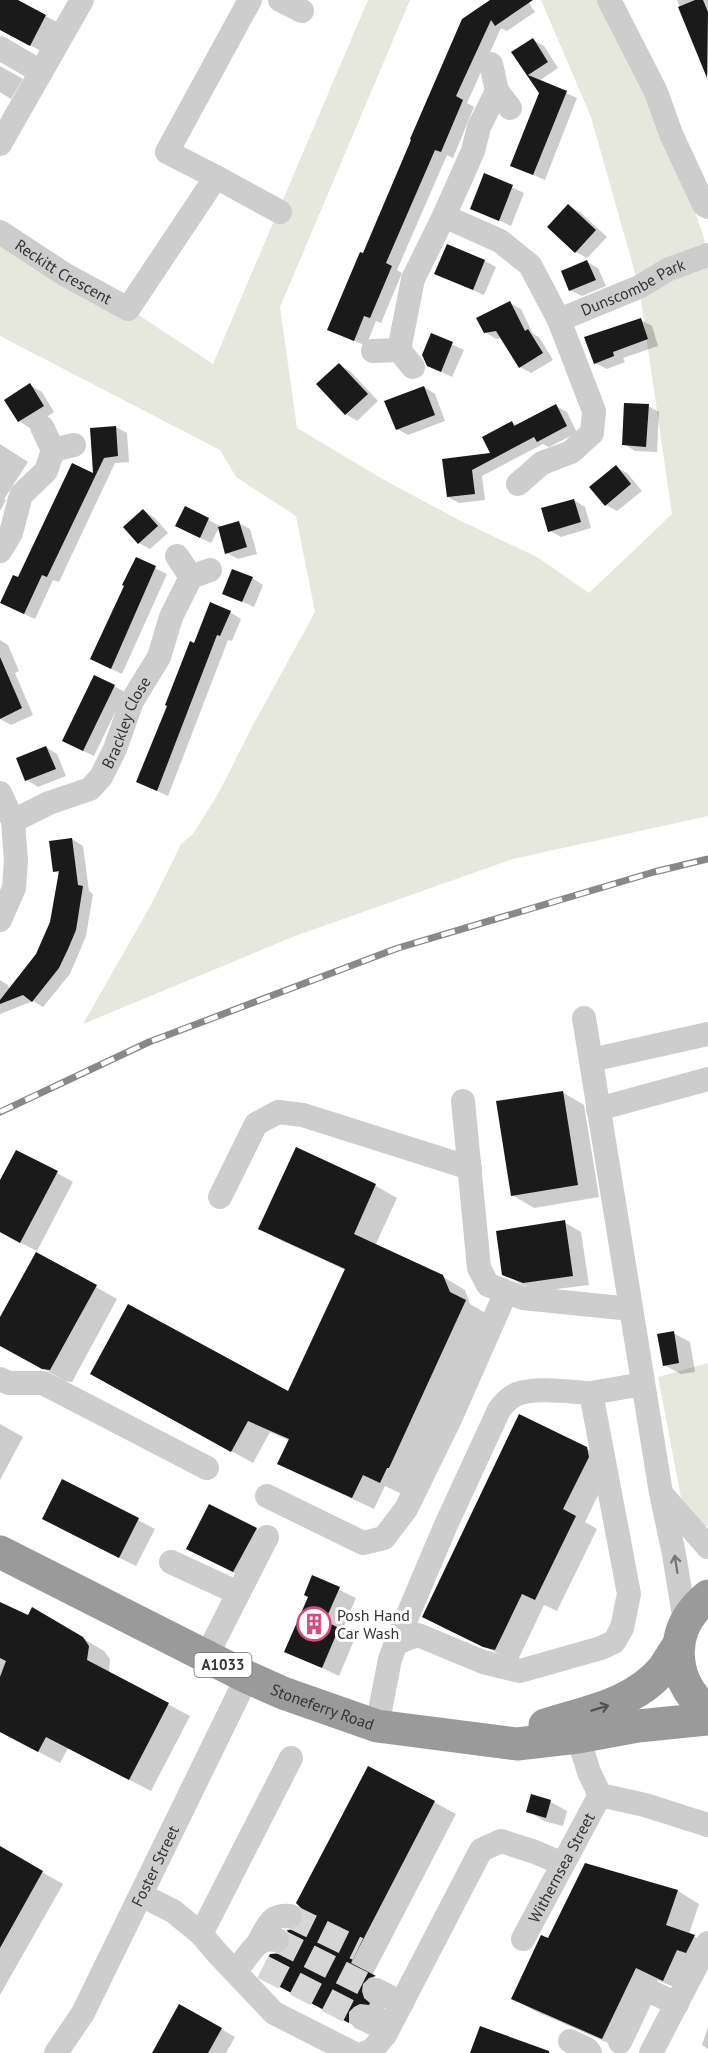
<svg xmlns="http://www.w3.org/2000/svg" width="708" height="2053" viewBox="0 0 708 2053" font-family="'PT Sans',sans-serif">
<rect width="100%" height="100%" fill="#fff"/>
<path fill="#e6e8dd" d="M368 0H410L280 307 297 428 386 481 459 520 537 557 589 593 672 514 639 287 591 117 541 0H605L664 116 708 251V816L513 859 295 936 83 1024 151 905 181 844 193 834 218 794 253 725 315 612 296 516 236 477 220 450 0 336V224L213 364Z
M708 1363V1526H704L682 1503 658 1377Z"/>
<path fill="#0003" d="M0 0H15L57 22 41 51 0 29Z
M492 0H527L535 12 507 31 501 28 467 103 474 107 453 158 447 155 397 270 402 273 381 323 376 321 366 346 329 329 363 255Z
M677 0H708V76Z
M533 40 544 46 558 68 539 81 577 98 545 180 512 165 540 93 514 52Z
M0 66 23 79 11 99 0 92Z
M485 175 524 193 511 226 472 208Z
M569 206 580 212 607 237 587 258 576 252Z
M485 261 496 267 484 295 436 274Z
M587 262 598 268 606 286 582 296 570 290Z
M510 303 521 309 533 334 539 337 553 360 531 373 520 367 502 338 496 339 485 332Z
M641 320 652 326 658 346 623 358 625 362 607 369 595 363Z
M432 335 464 350 452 377 428 365Z
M339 365 350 371 378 401 357 421 346 414 319 384Z
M30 385 42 392 54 412 30 428 19 421Z
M424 387 435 394 445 421 408 435 397 429Z
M556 406 567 412 577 433 549 447 543 444 482 476 485 500 459 503 448 497 443 460 493 454 512 422 518 426Z
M648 406 659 412 657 452 635 451 624 444Z
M116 427 127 433 129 462 115 463 59 582 53 580 35 619 13 609 19 579 95 476Z
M0 444 28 462 4 499 6 500 0 511Z
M616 467 627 473 642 491 617 511 606 505Z
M574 500 585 507 591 528 561 537 550 531Z
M186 508 220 526 211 543 188 532Z
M144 511 155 518 168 533 150 549 139 543Z
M239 523 250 529 257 554 238 559 227 553Z
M136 559 167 574 122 674 103 665Z
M252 578 263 585 254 607 224 593Z
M230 612 241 619 232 641 228 640 168 796 138 782 195 645Z
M0 640 8 645 19 671 15 673 33 715 11 725 0 719Z
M114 686 125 692 94 756 75 747Z
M46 747 57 754 66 776 38 787 27 780Z
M72 839 83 846 89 891 93 894 86 936 70 974 43 1007 33 1001 0 1014V980L8 985 10 990 38 955 52 922 60 874 54 871Z
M562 1092 584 1105 599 1197 534 1208 512 1195Z
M296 1149 376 1186 397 1198 375 1246 443 1277 465 1290 470 1304 487 1314 402 1494 385 1486 374 1509 301 1475 279 1463 290 1441 270 1432 253 1463 113 1386 289 1394 346 1270 282 1241 260 1228Z
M57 1173 73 1182 37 1251 0 1232V1183Z
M564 1222 581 1232 589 1285 541 1291 521 1284 504 1274Z
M96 1287 117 1299 72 1382 65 1381 0 1344V1320Z
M673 1333 690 1342 695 1372 681 1374 664 1365Z
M0 1424 23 1437 0 1480Z
M586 1448 608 1461 610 1470 585 1522 597 1529 557 1611 544 1605 517 1662 446 1629 424 1617Z
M138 1520 155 1529 136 1566 60 1528Z
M256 1529 272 1539 250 1581 205 1558Z
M313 1577 356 1598 342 1631 355 1638 339 1676 286 1651 310 1597Z
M0 1603 29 1617 33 1609 104 1651 110 1659 109 1673 190 1716 151 1791 68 1748 60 1763 0 1732Z
M532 1796 551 1802 567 1811 563 1826 544 1821 528 1811Z
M434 1802 456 1814 372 1976 395 1989 383 2005 386 2012 370 2034 282 1988 283 1954 290 1948 297 1930Z
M0 1848 63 1884 0 1995Z
M586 1865 678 1891 699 1904 689 1934 708 1944 685 1992 658 1980 624 2050 535 2011 513 1999 549 1940Z
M708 2027V2049L702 2045Z
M221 2029 235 2037 226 2053H154Z"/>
<path fill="#1a1a1a" d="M0 0H18L46 15 30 46 0 30Z
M490 0H533L495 26 491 20 456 96 463 100 441 152 435 150 386 263 392 266 370 318 364 316 354 341 327 330 360 252 363 253 377 220 411 140 410 139 462 19Z
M695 0H703L708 12 707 78 678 7Z
M533 38 548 62 528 75 567 91 533 175 510 166 539 93 511 52Z
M484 173 513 185 499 221 470 209Z
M568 204 596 230 575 253 547 227Z
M447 244 485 260 473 290 434 274Z
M587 260 596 280 569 291 561 271Z
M510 301 525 331 528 329 543 353 519 368 496 331 484 333 476 318Z
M641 318 648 339 613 352 614 356 594 364 584 337Z
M431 333 453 342 441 372 427 366 422 355Z
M339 363 368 394 345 415 316 384Z
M30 383 44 406 18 422 4 400Z
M424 386 435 415 396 430 384 401Z
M624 403 649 404 646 447 622 445Z
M556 404 567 426 537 442 534 437 472 470 475 494 447 497 442 459 490 453 482 437 512 421 514 426Z
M116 426 118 456 104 458 47 577 42 575 24 614 0 603 13 575 18 577 72 463 93 473 90 428Z
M616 465 631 484 605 506 589 487Z
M574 499 581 522 548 532 541 508Z
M185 506 209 518 200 538 175 526Z
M143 509 158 526 138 544 123 527Z
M239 521 247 547 225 554 218 527Z
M136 557 156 566 111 669 90 659 124 586 122 585Z
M232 569 253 577 242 602 222 594Z
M210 602 231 611 220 636 217 635 157 791 136 782 167 706 165 705 190 641 194 643Z
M0 657 22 708 0 719Z
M94 675 115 685 83 751 62 741Z
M46 746 56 769 25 781 16 758Z
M72 838 78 885 83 886 76 930 68 949 59 968 32 1002 23 995 0 1004V1000L36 954 50 922 59 871 53 872 49 841Z
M563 1091 578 1185 511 1196 496 1101Z
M296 1147 376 1184 354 1234 443 1275 450 1292 466 1300 389 1468H387L380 1483 363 1475 352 1498 277 1464 289 1439 248 1421 231 1452 90 1374 128 1304 288 1391 345 1269 258 1229Z
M16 1150 58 1171 20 1243 0 1232V1180Z
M565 1220 573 1276 523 1283 502 1275 496 1231Z
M36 1252 97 1285 50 1370 42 1369 0 1346V1317Z
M674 1331 679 1363 663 1366 657 1334Z
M519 1414 587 1447 589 1457 563 1509 576 1516 535 1600 522 1594 495 1650 483 1647 422 1617Z
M62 1479 139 1518 119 1558 42 1519Z
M209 1504 257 1528 233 1572 186 1549Z
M312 1575 340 1587 325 1621 339 1628 322 1668 284 1652 308 1597 304 1595Z
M0 1602 28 1615 32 1607 83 1637 89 1646 87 1660 169 1703 129 1780 46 1737 38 1752 0 1732V1677L6 1661 0 1658Z
M368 1766 435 1801 351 1963 376 1976 369 1978 363 1984 362 1991 364 1998 370 2003 369 2005 360 2004 354 2007 349 2012V2023L259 1976 270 1954 283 1953 289 1947 291 1940 287 1930 296 1929 303 1923 304 1916 303 1910 296 1903Z
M531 1794 551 1800 546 1818 526 1812Z
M0 1846 43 1871 0 1948Z
M585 1863 678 1890 666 1925 695 1935 686 1953 677 1950 663 1981 636 1968 602 2039 511 1999 541 1935 548 1938Z
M179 2004 222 2028 208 2053H152Z
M480 2026 549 2051V2053H470Z"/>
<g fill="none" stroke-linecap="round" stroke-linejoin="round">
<path stroke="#d6d6d6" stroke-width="24" stroke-dasharray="24 12" stroke-linecap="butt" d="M290 1916 358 1949
M277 1940 376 1990
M263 1967 362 2018"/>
<g stroke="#cdcdcd" stroke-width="24">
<path d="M280 0 302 11"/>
<path d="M609 0 656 92 671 134 704 205 708 207"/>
<path d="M0 48 41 72"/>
<path d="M491 64 497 91 510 108"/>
<path d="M0 144 82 0"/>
<path d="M216 177 280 212"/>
<path d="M444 216 500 241 530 265 559 320 594 411 592 433 571 452 542 463 518 484"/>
<path id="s1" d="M0 232 64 274 128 309 216 177 167 152 250 0"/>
<path id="s2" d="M559 320 639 287 669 269 708 255"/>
<path d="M399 350 413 279 444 216 473 151 479 127 497 91"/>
<path d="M373 351 399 350 413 367"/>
<path d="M42 427 53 450 74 445"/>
<path d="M0 551 11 533 21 495 46 471 53 450"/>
<path d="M177 556 191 577 210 570"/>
<path d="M0 793 13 821 16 861 14 888 0 920"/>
<path id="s3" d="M13 821 49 803 90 789 101 777 115 749 132 701 159 657 171 617 191 577"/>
<path d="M584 1018 661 1493 674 1554 685 1622"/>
<path d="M591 1060 708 1034"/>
<path d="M463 1101 479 1268 488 1285 523 1298 631 1309"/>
<path d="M598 1109 708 1079"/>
<path d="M220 1197 256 1124 278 1112 303 1115 470 1168"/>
<path d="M0 1379 9 1383H43L207 1468"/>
<path d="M267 1496 363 1543 384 1538 406 1509 451 1417 506 1292"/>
<path d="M664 1497 708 1547"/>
<path d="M171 1562 238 1593"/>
<path d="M396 1643 445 1527 499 1410C504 1403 509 1397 517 1394 537 1387 569 1392 591 1393"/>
<path d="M206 1657 267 1537"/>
<path d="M377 1726 390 1659 396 1643 418 1635 483 1662 520 1671 601 1648 614 1642 622 1628 629 1594 591 1393 643 1384"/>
<path d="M578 1737 589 1772 600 1795 645 1805 708 1825"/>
<path d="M141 1895 173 1911 201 1934 218 1954 274 2013 353 2053"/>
<path d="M201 1934 291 1758"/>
<path id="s4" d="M523 1939 600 1795"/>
<path d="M258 1943C268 1927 269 1914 290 1916"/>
<path d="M241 1964C253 1950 257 1937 277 1940"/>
<path d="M376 1990 402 2003"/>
<path d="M362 2018 387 2030"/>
<path d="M570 2041 587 2049 590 2053"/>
<path d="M620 2042 645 1989 677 2004"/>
<path id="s5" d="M56 2053 83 2013 247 1677"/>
<path d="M365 2053 372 2050 385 2035 481 1850 501 1841 535 1852 563 1864"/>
<path d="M651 2053 708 1943"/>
</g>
<g stroke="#9a9a9a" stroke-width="33">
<path id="s6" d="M0 1552 247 1677 283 1693 377 1726 517 1744 578 1737 638 1726 708 1719"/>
<path d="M708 1596C681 1618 671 1648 684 1681 689 1692 697 1703 708 1710"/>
<path d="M545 1725C586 1712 634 1704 663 1669 668 1662 673 1653 678 1646"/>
</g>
<g stroke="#888" stroke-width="7">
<path id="rail" d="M0 1112 149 1042 398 948 654 872 708 859"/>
</g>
<use href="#rail" stroke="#fff" stroke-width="4.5" stroke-dasharray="14" stroke-linecap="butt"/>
</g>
<defs><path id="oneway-shaft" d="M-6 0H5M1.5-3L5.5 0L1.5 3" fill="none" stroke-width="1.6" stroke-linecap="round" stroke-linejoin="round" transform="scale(1.5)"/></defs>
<use stroke="#787878" href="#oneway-shaft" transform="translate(676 1564) rotate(-99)"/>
<use stroke="#525252" href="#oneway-shaft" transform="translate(600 1708) rotate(-17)"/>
<defs>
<g id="building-ring" transform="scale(1.725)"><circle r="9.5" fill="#fff" stroke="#d24c7f" stroke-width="1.5"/><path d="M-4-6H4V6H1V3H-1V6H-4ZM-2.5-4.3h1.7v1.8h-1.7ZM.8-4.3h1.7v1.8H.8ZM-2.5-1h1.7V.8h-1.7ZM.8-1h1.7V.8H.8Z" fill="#d24c7f"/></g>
</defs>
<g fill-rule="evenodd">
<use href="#building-ring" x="314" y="1624"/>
</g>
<g text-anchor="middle" stroke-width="6" stroke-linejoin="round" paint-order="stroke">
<rect fill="#fff" stroke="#707070" stroke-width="1.5" x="194.5" y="1653" width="57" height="24" rx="4.5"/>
<g font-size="15" font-weight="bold" fill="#333">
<text x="223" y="1670">A1033</text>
</g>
<g font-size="16" fill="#333" stroke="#fff">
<text dy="6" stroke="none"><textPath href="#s1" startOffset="75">Reckitt Crescent</textPath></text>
<text dy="6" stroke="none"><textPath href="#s2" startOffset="81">Dunscombe Park</textPath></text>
<text dy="6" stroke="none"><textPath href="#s3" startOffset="160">Brackley Close</textPath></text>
<text dy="6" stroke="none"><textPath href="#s6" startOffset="358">Stoneferry Road</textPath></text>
<text dy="6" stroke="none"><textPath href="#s5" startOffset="212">Foster Street</textPath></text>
<text dy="6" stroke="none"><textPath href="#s4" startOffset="81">Withernsea Street</textPath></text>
</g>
<g font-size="16" fill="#333" stroke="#fff" text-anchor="start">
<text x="337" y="1621">Posh Hand<tspan x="337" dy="18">Car Wash</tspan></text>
</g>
</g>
</svg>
